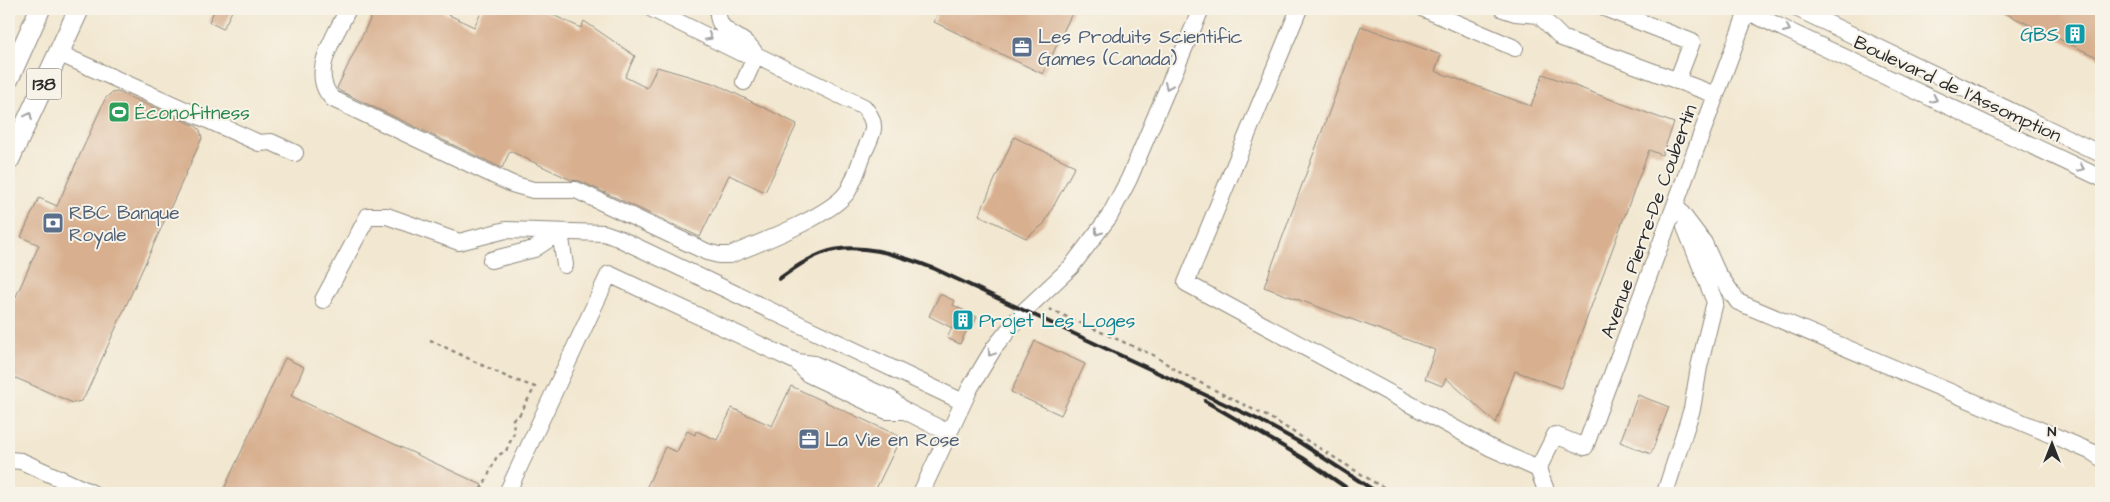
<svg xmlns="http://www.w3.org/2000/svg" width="2110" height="502" viewBox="0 0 2110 502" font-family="'Architects Daughter',sans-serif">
<rect width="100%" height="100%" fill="#f7f3e8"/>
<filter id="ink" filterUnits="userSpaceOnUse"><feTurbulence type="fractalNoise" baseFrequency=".02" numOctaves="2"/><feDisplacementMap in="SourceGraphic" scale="10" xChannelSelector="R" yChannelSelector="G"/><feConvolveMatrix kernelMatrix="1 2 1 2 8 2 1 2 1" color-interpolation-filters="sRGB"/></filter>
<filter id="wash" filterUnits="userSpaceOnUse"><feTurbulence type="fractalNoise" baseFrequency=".0096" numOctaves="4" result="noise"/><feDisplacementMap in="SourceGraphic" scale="20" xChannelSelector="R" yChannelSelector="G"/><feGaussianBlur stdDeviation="1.12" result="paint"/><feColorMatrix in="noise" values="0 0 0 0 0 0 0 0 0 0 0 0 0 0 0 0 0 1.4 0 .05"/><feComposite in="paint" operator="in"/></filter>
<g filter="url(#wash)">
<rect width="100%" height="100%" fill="#f2e7d0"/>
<g id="blocks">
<path fill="#d8b090" d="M215 9H233L223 29 209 22Z
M375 9H437L474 27 483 9H540L581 28 584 21 635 56 625 77 647 88 657 67 716 84 797 124 765 192 729 175 700 237 580 181 571 180 510 151 502 168 340 91 337 88Z
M940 9H1074L1043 74 934 22Z
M1996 9H2101V59Z
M1361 26 1441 55 1435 71 1531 106 1543 74 1674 123 1662 155 1649 150 1561 388 1515 371 1496 423 1446 378 1442 386 1425 379 1435 350 1264 287Z
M118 92 196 126 200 130 202 138 85 396 81 401 73 403 9 375V312L39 245 21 237 39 198 57 206 105 99 111 93Z
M1014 137 1075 166 1044 224 1026 238 979 215Z
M940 294 955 301 953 305 977 317 972 328 969 326 960 344 947 338 952 328 929 316Z
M1035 341 1085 364 1061 415 1011 392Z
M285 358 304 367 291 396 482 485 478 493H222Z
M791 386 901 437 874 493H644L665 447 677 452 687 431 695 435 696 431 717 440 732 408 772 426Z
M1638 395 1669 407 1651 454 1620 442Z"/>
</g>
</g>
<g filter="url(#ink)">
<use href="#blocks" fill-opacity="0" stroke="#8e897e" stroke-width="1"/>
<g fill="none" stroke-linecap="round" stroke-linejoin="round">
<g stroke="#8e897e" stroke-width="18">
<path id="minor" d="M348 9C336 35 307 74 333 99L512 184 533 190H576L707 252 719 255H730C757 244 833 215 848 191 855 179 859 165 864 152 873 133 879 125 864 107L756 55C754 52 752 48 749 46 737 33 716 33 718 9
M652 9 741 53 749 55
M1299 9 1186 283 1491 448 1538 469 1555 435 1585 447 1748 9
M1424 9 1515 48
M1503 9 1515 13 1539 15
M1542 9 1539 15 1562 38 1716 95
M1607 9 1692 42 1677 81
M1742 9 2101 178
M1798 9 2101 154
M58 53 259 143 271 142 295 153
M744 82 756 55
M1676 206 1704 243 1717 272 1738 302 2092 452 2101 458
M491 260 534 249 560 232 565 265
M323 300 368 216H387L459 242 506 230 604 233 618 238 963 402
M797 362 808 374 887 411H905
M9 460 21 461 92 493
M1538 469 1547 493
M507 493 609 274 797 362 814 364 891 399 905 411 949 433
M921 493 970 388 994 348 1025 310 1071 267 1109 217 1129 179 1201 9
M1665 493 1692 409 1699 367 1715 302 1685 227"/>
</g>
<g stroke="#8e897e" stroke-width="22">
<path id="major" d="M9 78 40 9
M9 160 79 9"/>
</g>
<path stroke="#8e897e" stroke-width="2.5" stroke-dasharray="4 4" stroke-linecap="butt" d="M10 9 11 14 15 21
M1049 309 1155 356 1179 372 1274 420 1377 484 1396 493
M430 340 509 378 535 387 520 414 513 419 514 433 506 451 497 456 480 493"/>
<use href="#minor" stroke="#fff" stroke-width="16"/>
<use href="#major" stroke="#fff" stroke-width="20"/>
<path stroke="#2b2b2b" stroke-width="4" d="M779 279C793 269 807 259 823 253 858 240 900 256 933 268L1259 420 1299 442 1378 493
M1205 401 1303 458 1354 493"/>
</g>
<defs><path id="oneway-chevron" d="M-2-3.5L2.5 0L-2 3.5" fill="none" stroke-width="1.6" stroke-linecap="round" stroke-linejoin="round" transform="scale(1.25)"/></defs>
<g stroke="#a0a0a0">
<use href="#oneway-chevron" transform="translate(1787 29) rotate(25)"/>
<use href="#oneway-chevron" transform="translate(709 37) rotate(27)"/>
<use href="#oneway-chevron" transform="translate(1168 86) rotate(113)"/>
<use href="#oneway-chevron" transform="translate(1934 99) rotate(25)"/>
<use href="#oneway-chevron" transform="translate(29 116) rotate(-65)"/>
<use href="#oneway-chevron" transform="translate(2081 168) rotate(25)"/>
<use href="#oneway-chevron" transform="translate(1098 232) rotate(125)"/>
<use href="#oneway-chevron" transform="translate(991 353) rotate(124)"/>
</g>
</g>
<defs>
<g id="building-square" transform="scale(1.125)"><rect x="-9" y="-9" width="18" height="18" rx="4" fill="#0f9aa8" stroke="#f7f3e8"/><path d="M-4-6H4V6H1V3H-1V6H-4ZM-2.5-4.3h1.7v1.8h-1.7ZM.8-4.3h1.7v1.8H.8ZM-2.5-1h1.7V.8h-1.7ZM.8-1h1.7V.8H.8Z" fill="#fff"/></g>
<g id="office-square" transform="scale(1.125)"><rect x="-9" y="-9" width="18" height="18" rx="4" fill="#5c6f8a" stroke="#f7f3e8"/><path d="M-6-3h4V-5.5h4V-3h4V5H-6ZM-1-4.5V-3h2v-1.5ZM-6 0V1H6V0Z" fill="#fff"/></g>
<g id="stadium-square" transform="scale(1.125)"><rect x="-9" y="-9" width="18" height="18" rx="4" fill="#2e9e5b" stroke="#f7f3e8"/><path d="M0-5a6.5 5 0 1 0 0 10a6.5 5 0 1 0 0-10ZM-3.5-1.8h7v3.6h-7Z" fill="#fff"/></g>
<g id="bank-square" transform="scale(1.125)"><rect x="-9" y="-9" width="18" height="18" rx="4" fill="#5c6f8a" stroke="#f7f3e8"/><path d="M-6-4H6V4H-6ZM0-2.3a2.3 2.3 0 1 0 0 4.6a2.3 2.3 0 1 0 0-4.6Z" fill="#fff"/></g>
</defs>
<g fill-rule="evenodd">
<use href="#building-square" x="2075" y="34"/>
<use href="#office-square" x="1022" y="47"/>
<use href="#stadium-square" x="119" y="112"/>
<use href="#bank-square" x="53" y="223"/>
<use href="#building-square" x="963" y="320"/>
<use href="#office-square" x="809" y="439"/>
</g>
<g text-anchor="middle" stroke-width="4" stroke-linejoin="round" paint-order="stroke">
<rect fill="#f7f3e8" stroke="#686764" stroke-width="1" x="26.5" y="68.5" width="35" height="31" rx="4"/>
<g font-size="18" font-weight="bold" fill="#2b2b2b">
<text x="44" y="90">138</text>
</g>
<g font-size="19" fill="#0d838f" stroke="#f7f3e8" text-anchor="end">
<text x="2059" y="41">GBS</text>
<text x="979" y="327" text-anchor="start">Projet Les Loges</text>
</g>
<g font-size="19" fill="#4e5e75" stroke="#f7f3e8" text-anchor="start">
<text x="1038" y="43">Les Produits Scientific<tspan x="1038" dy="22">Games (Canada)</tspan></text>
<text x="69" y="219">RBC Banque<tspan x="69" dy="22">Royale</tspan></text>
<text x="825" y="446">La Vie en Rose</text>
</g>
<g font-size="19" fill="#2b2b2b" stroke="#f7f3e8">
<text transform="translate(1958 88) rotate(25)" y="7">Boulevard de l'Assomption</text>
<text transform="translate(1648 221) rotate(-70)" y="7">Avenue Pierre-De Coubertin</text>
</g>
<g font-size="19" fill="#27864d" stroke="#f7f3e8" text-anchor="start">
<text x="135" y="119">Éconofitness</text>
</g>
</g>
<rect width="2110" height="502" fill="none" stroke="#f7f3e8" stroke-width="30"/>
<g transform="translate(2052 444)" stroke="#f7f3e8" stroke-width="4" paint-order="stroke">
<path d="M0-4L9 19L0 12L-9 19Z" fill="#2b2b2b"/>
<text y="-8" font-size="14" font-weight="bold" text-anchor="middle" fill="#2b2b2b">N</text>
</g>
</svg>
